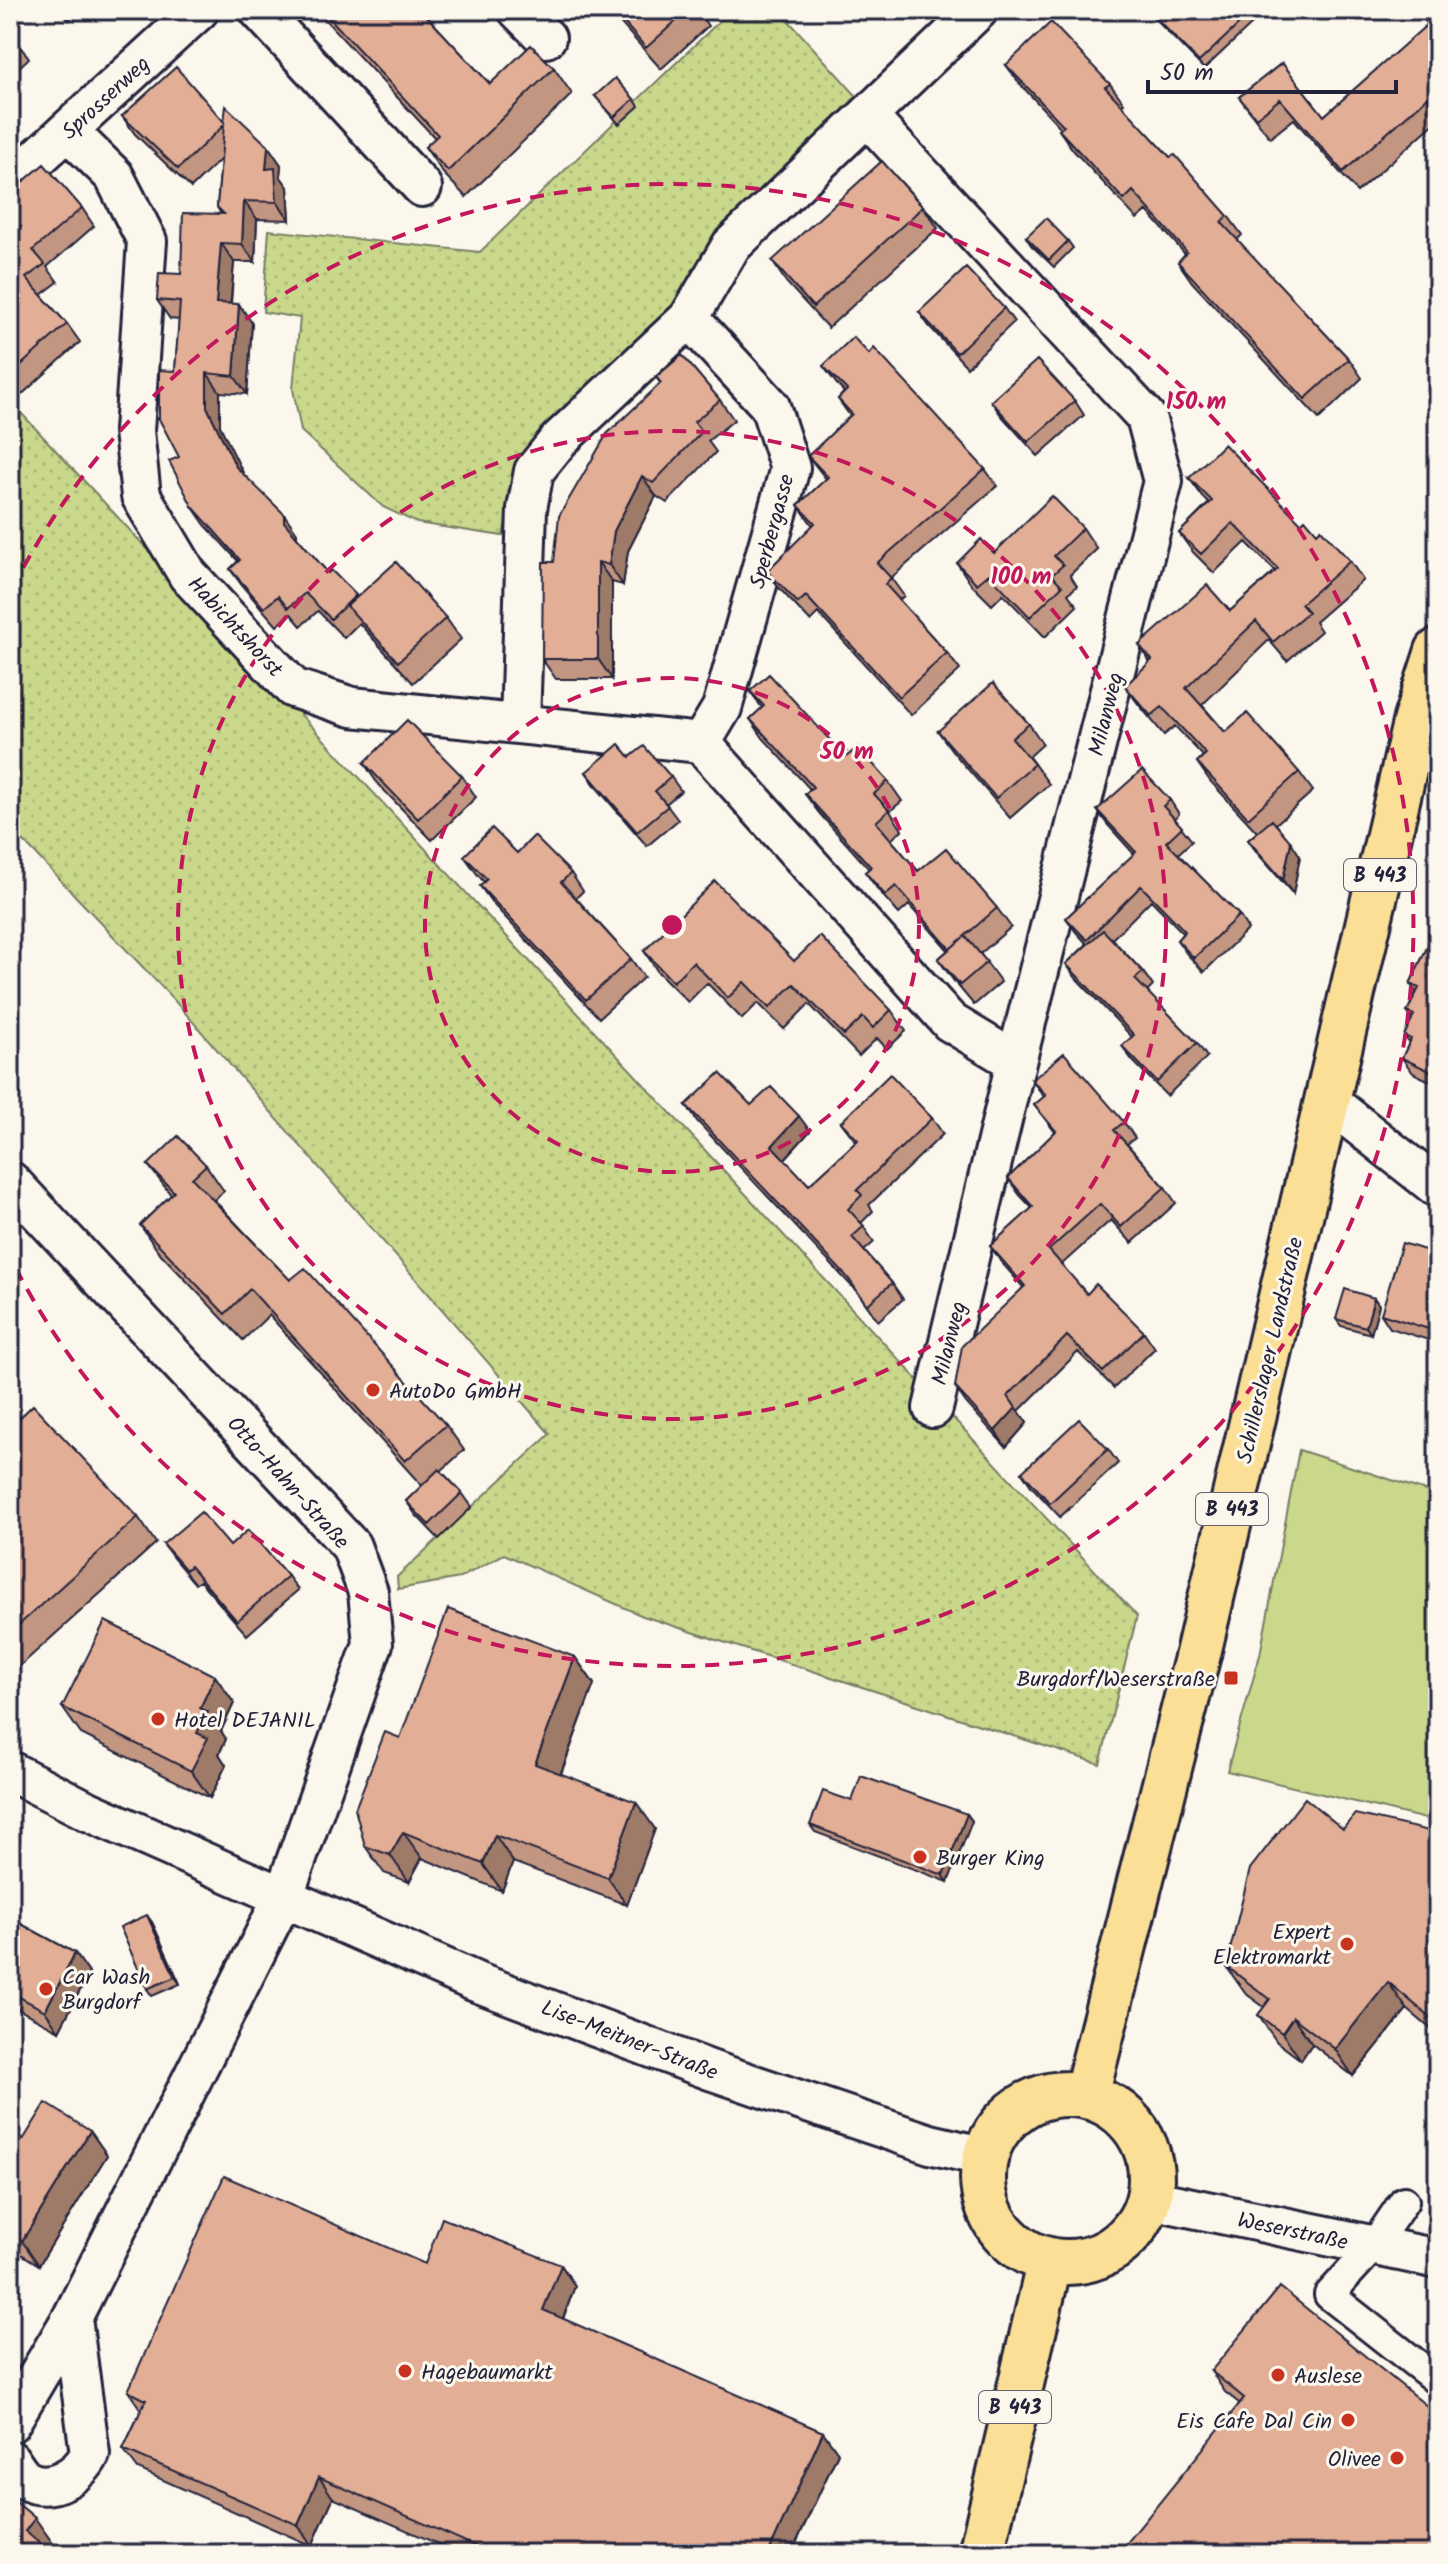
<svg xmlns="http://www.w3.org/2000/svg" width="1448" height="2564" viewBox="0 0 1448 2564" font-family="Kalam,sans-serif">
<defs>
<pattern id="park-dots" width="8" height="8" patternUnits="userSpaceOnUse" patternTransform="scale(2)"><rect width="8" height="8" fill="#c9d88b"/><path d="M2 2h.1M6 6h.1" fill="none" stroke="#acb979" stroke-width="1.8" stroke-linecap="round"/></pattern>
</defs>
<rect width="100%" height="100%" fill="#fbf7ec"/>
<filter id="ink" filterUnits="userSpaceOnUse"><feTurbulence type="fractalNoise" baseFrequency=".0125" numOctaves="2"/><feDisplacementMap in="SourceGraphic" scale="16" xChannelSelector="R" yChannelSelector="G"/><feConvolveMatrix kernelMatrix="1 2 1 2 8 2 1 2 1" color-interpolation-filters="sRGB"/></filter>
<g filter="url(#ink)">
<path fill="#c9d88b" stroke="#767d63" stroke-width="2" d="M1299 1450 1438 1495V1822L1227 1771 1260 1655Z"/>
<path fill="url(#park-dots)" stroke="#767d63" stroke-width="2" d="M731 10H779L862 102 707 276 516 472 503 536 417 523 383 507 301 431 293 389 300 318 263 312 269 230 480 252Z
M10 401 1137 1616 1100 1764 643 1616 504 1554 460 1578 398 1589 397 1577 550 1434 174 1000 10 827Z"/>
<g fill="none" stroke-linecap="round" stroke-linejoin="round">
<g stroke="#22223b" stroke-width="34">
<path id="pedestrian" d="M1404 2201 1372 2248 1329 2295 1438 2381"/>
</g>
<g stroke="#22223b" stroke-width="44">
<path id="minor" d="M259 10 422 187
M518 10 546 38
M978 10 731 246 689 318 770 406 790 468 722 708 701 743 950 1022 1016 1062
M868 117 1146 417 1163 481 1016 1062 933 1408
M68 131 114 176 147 241 134 431 141 496 188 575 293 688 352 707 701 743
M10 183 199 10
M520 723 527 509 534 471 559 440 689 318
M1328 1101 1438 1188
M10 1181 351 1546 368 1592 373 1644 283 1898 72 2318 10 2423
M10 1771 86 1810 476 1982 710 2070 930 2144 986 2157
M1149 2199 1438 2259
M10 2460C14 2466 20 2476 26 2480 50 2494 80 2475 90 2454L72 2318"/>
</g>
<g stroke="#22223b" stroke-width="50">
<path id="primary" d="M983 2178a84 84 0 1 1 168 0a84 84 0 1 1-168 0Z
M1086 2095 1198 1654 1416 719 1438 651
M981 2554 1050 2260"/>
</g>
<use href="#pedestrian" stroke="#fbf7ec" stroke-width="28"/>
<use href="#minor" stroke="#fbf7ec" stroke-width="38"/>
<use href="#primary" stroke="#fbdf96" stroke-width="44"/>
</g>
<path fill="#c29681" stroke="#22223b" stroke-width="2" d="M60 10H79L69 20Z
M316 10H421L490 84 554 68 572 94 466 197 443 173 425 147 435 138Z
M609 10H697L708 26 661 69Z
M1146 10H1267L1204 69Z
M1414 10H1438V120L1357 192 1294 119 1270 138 1239 97 1282 63 1324 116 1428 24Z
M10 34 29 58 10 76Z
M1006 65 1110 84 1124 103 1121 105 1170 157 1228 216 1242 235 1237 240 1349 359 1362 378 1319 419 1192 282 1178 262 1185 254 1147 211 1137 219 1073 150 1059 130 1061 128 1020 84Z
M595 96 634 99 639 106 619 124Z
M122 116 224 122 268 146 281 165 280 176 288 187 290 220 257 219 255 262H234L231 304 252 323 247 394 220 392V426L243 474 297 533V537L328 573 357 597 446 618 461 639 413 683 359 623 344 638 318 611 301 626 291 614 277 626 243 587 230 569 238 561 205 525 192 506 179 457 175 371 179 320 170 319 157 300 181 274 221 214 217 207 221 159 191 188 135 134Z
M10 193 82 208 94 226 47 267 58 282 41 295 67 324 80 342 18 398 10 389V282L15 278 10 271V237L19 228 10 216Z
M923 207 938 228 828 328 786 282 772 261Z
M1026 237 1068 241 1073 248 1054 267 1031 245Z
M1004 308 1014 322 967 367 929 326 919 312Z
M823 366 985 469 997 486 891 578 904 596 899 600 947 653 960 670 911 715 818 613 810 621 779 588 767 571 813 526 798 505 826 479 808 456 850 416 838 399 844 392 836 383Z
M656 377 720 400 734 420 708 441 716 452 667 503 656 496 628 551 623 585 612 582V679H556L542 659 554 562 660 383Z
M991 401H1075L1084 415 1038 456 1001 415Z
M1189 478 1301 523 1317 533 1350 561 1363 580 1315 622 1321 631 1287 661 1269 640 1202 705 1225 732 1299 772 1313 791 1276 824 1300 856 1293 894 1258 854 1248 840 1257 832 1210 781 1197 762 1203 756 1175 726 1164 735 1139 705 1125 686 1150 662 1139 645 1230 611 1275 571 1246 542 1214 573 1193 552 1179 533 1209 503 1203 497Z
M1083 528 1097 549 1070 575 1077 586 1068 594 1077 606 1045 637 1003 594 992 605 971 584 957 563Z
M750 691 846 757 888 781 902 801 890 811 902 830 891 840 918 871 997 908 1011 927 980 954 1001 982 974 1005 953 980 938 959 948 950 909 905 899 914 879 891 865 872 869 869 819 813 805 794 810 789 763 738 750 719 762 708Z
M1029 724 1043 744 1029 757 1049 784 1010 818 953 752 938 731Z
M630 757 671 777 681 791 666 804 678 820 647 846 596 787 586 772Z
M364 763 462 776 476 797 432 840 378 784Z
M1170 800 1179 814 1175 819 1192 841 1178 854 1239 915 1248 929 1204 972 1187 954 1177 940 1183 933 1151 900 1112 939 1143 972 1153 986 1147 992 1197 1043 1207 1057 1167 1096 1132 1060 1122 1046 1132 1037 1076 978 1066 964 1087 944 1076 932 1066 918 1134 854 1107 824 1097 810Z
M517 853 571 873 583 891 576 898 631 959 644 977 599 1018 493 904 480 886 484 882 477 874 464 856Z
M1438 856V884L1430 872Z
M1438 910V1085L1413 1073 1402 1058 1409 1043 1404 1036 1412 1019 1407 1012 1416 992 1410 984 1436 929 1432 923Z
M644 951 794 961 891 1010 906 1031 887 1049 877 1038 859 1056 809 1004 784 1029 758 1003 742 1019 707 983 688 1002 658 972Z
M1032 1080 1124 1122 1135 1138 1127 1144 1165 1187 1176 1203 1132 1243 1111 1220 1061 1265 1087 1294 1144 1332 1155 1348 1114 1388 1078 1352 1019 1411 1027 1423 1006 1447 966 1403 955 1387 1023 1287 1001 1262 990 1246 1032 1208 1019 1194 1008 1178 1055 1132 1034 1105 1044 1097Z
M686 1105H751L810 1131 784 1160 809 1185 856 1142 841 1122 932 1118 943 1134 869 1205 873 1211 861 1223 874 1242 864 1251 892 1283 903 1299 878 1321 859 1294 697 1121Z
M148 1165H206L224 1191 214 1200 290 1280 446 1425 464 1450 441 1471 462 1493 472 1507 439 1539 416 1515 406 1501 422 1486 269 1315 243 1340 158 1251 140 1225 171 1195Z
M1438 1254V1343L1390 1328 1381 1314Z
M1374 1298 1379 1305 1371 1334 1341 1326 1336 1319Z
M10 1427 138 1517 156 1543 10 1675Z
M1108 1449 1118 1463 1060 1517 1031 1486 1022 1472Z
M163 1544 230 1546 288 1576 298 1590 247 1635 200 1581 195 1584 173 1558Z
M575 1657 594 1684 561 1774 655 1829 627 1905 513 1862 502 1891 422 1858 409 1882 384 1873 365 1846 400 1738Z
M215 1676 234 1703 221 1731 226 1739 219 1754 226 1765 210 1798 81 1734 62 1707Z
M852 1801 967 1814 972 1821 948 1882 815 1832 810 1825Z
M1343 1829 1438 1833V2035L1407 2009 1353 2076 1312 2044 1301 2060 1277 2042 1258 2015 1264 2007 1245 1993 1226 1966Z
M10 1918 75 1953 89 1973 59 2031 10 2005Z
M152 1922 180 1984 152 1996 147 1989Z
M10 2128 23 2140 90 2131 107 2155 39 2265 18 2252 10 2260Z
M425 2264 561 2265 575 2286 563 2319 823 2432 838 2453 791 2554H461L333 2498 312 2546 138 2469 123 2449 141 2410 128 2391Z
M1211 2371 1438 2415 1239 2403 1225 2392Z"/>
<path fill="#9e7a69" stroke="#22223b" stroke-width="2" d="M268 146 281 165 280 176 288 187 290 220 277 202 266 169Z
M244 201 257 219 255 262 242 244Z
M221 243 234 262 229 321 216 303Z
M239 304 252 323 247 394 234 376Z
M207 373 220 392V426L249 485 236 467 207 407Z
M642 476 656 496 628 551 623 585 609 565 614 531Z
M284 514 297 533V540L284 522Z
M598 562 612 582V679L598 659Z
M1291 842 1300 856 1293 894 1283 880Z
M799 1116 810 1131 782 1162 772 1146Z
M1374 1298 1379 1305 1371 1334 1366 1327Z
M1016 1408 1027 1423 1006 1447 995 1431Z
M575 1657 594 1684 554 1791 535 1764Z
M215 1676 234 1703 221 1731 226 1739 219 1754 226 1765 210 1798 191 1771 200 1708Z
M636 1802 655 1829 627 1905 608 1878Z
M967 1814 972 1821 948 1882 943 1875Z
M403 1832 422 1858 409 1882 390 1855Z
M495 1835 513 1862 502 1891 483 1864Z
M147 1915 152 1922 180 1984 175 1977Z
M75 1953 89 1973 59 2031 45 2011Z
M1388 1982 1407 2009 1353 2076 1335 2049Z
M1293 2017 1312 2044 1301 2060 1282 2033Z
M90 2131 107 2155 39 2265 22 2241Z
M10 2240 18 2252 10 2260Z
M561 2265 575 2286 558 2331 543 2310Z
M823 2432 838 2453 791 2554H768Z
M319 2477 333 2498 312 2546 298 2525Z
M35 2518 54 2545 47 2554 25 2531Z"/>
<path fill="#e2ae96" stroke="#22223b" stroke-width="2" d="M322 10H421L490 84 531 45 554 68 448 171 425 147 438 135Z
M613 10H688L646 48Z
M1148 10H1254L1199 62Z
M1419 10H1438V88L1343 172 1280 99 1256 118 1239 97 1282 63 1324 116 1430 22Z
M1051 22 1110 84 1105 87 1170 157 1175 155 1228 216 1221 222 1349 359 1305 399 1178 262 1187 252 1133 191 1124 200 1059 130 1064 126 1006 65Z
M10 34 20 45 10 54Z
M176 67 224 122 226 106 268 146 266 169 275 168 277 202 244 201 242 244 221 243 216 303 239 304 234 376 207 373V407L236 467 284 514V522L328 573 331 570 356 595 331 619 305 593 288 608 278 596 264 608 230 569 240 560 192 506 169 461 179 457 159 419V370L175 371 180 302 157 300 159 273 181 274 183 213 224 214 217 207 224 125 178 169 122 116Z
M615 78 634 99 614 117 595 96Z
M882 161 923 207 813 307 772 261Z
M44 164 82 208 33 250 45 264 26 278 67 324 10 375V282L17 276 10 267V237L21 227 10 214V193Z
M1046 218 1068 241 1049 260 1026 237Z
M966 268 1004 308 957 353 919 312Z
M853 337 869 354 874 348 985 469 877 563 891 578 885 584 947 653 899 697 806 596 798 603 767 571 815 523 798 505 828 477 808 456 852 414 838 399 847 390 823 366Z
M682 355 720 400 694 422 702 432 653 483 642 476 614 531 609 565 598 562V659H542L543 562H554L559 516 607 434 661 383 656 377Z
M1037 360 1075 401 1028 442 991 401Z
M1224 444 1301 523 1305 519 1317 533 1321 529 1350 561 1301 604 1308 612 1273 642 1256 621 1186 688 1225 732 1247 713 1299 772 1248 818 1197 762 1206 754 1162 707 1151 716 1125 686 1152 660 1139 645 1207 585 1230 611 1278 569 1233 523 1201 554 1179 533 1212 501 1189 478Z
M1052 496 1083 528 1054 556 1063 565 1052 575 1062 586 1030 617 989 574 977 584 957 563 981 539 994 553Z
M396 562 446 618 398 662 347 606Z
M769 674 846 757 858 747 888 781 874 794 889 810 876 822 918 871 946 848 997 908 950 949 896 886 885 895 865 872 871 867 805 794 813 787 750 719 764 706 750 691Z
M993 683 1029 724 1012 738 1034 764 996 798 938 731Z
M407 720 462 776 418 819 364 763Z
M619 744 630 757 644 746 671 777 655 791 668 806 637 832 586 772Z
M1142 770 1170 800 1163 806 1182 827 1166 842 1239 915 1194 958 1177 940 1185 931 1141 886 1087 940 1066 918 1136 852 1097 810Z
M1272 820 1291 842 1283 880 1248 840Z
M492 828 517 853 534 836 571 873 561 882 631 959 586 1000 480 886 487 879 464 856Z
M1438 856V877L1430 872Z
M715 881 794 961 820 936 891 1010 873 1028 863 1017 844 1035 794 984 769 1008 744 982 728 998 693 962 673 982 644 951Z
M1438 910V1075L1402 1058 1411 1039 1404 1036 1414 1015 1407 1012 1419 988 1410 984 1437 926 1432 923Z
M1103 930 1143 972 1135 979 1197 1043 1157 1082 1122 1046 1134 1035 1066 964Z
M965 936 987 962 960 985 938 959Z
M1064 1053 1124 1122 1114 1130 1165 1187 1121 1227 1100 1204 1049 1250 1087 1294 1096 1284 1144 1332 1103 1372 1067 1336 1008 1396 1016 1408 995 1431 955 1387 962 1346 1025 1286 990 1246 1033 1207 1008 1178 1056 1131 1034 1105 1046 1095 1032 1080Z
M720 1073 751 1105 771 1087 799 1116 772 1146 809 1185 858 1140 841 1122 890 1074 932 1118 857 1190 862 1195 848 1209 864 1226 852 1237 892 1283 867 1305 848 1278 686 1105Z
M178 1136 206 1165 192 1178 290 1280 305 1268 446 1425 405 1461 250 1289 225 1314 140 1225 174 1192 148 1165Z
M1402 1243 1438 1254V1332L1381 1314Z
M1345 1289 1374 1298 1366 1327 1336 1319Z
M33 1405 138 1517 10 1633V1427Z
M1079 1419 1108 1449 1050 1503 1022 1472Z
M439 1469 462 1493 429 1525 406 1501Z
M201 1512 230 1546 248 1530 288 1576 237 1621 190 1566 186 1570 163 1544Z
M448 1609 575 1657 535 1764 636 1802 608 1878 495 1835 483 1864 403 1832 390 1855 365 1846 355 1809 385 1732 400 1738Z
M105 1621 215 1676 200 1708 208 1712 197 1733 208 1738 191 1771 62 1707Z
M861 1776 967 1814 943 1875 810 1825 823 1791 852 1801Z
M1305 1798 1343 1829 1355 1814 1438 1833V2024L1388 1982 1335 2049 1293 2017 1282 2033 1258 2015 1270 1999 1226 1966 1250 1869Z
M147 1915 175 1977 147 1989 120 1927Z
M10 1918 75 1953 45 2011 10 1992Z
M46 2103 90 2131 22 2241 10 2233V2128L23 2140Z
M224 2176 425 2264 442 2218 561 2265 543 2310 823 2432 768 2554H493L319 2477 298 2525 123 2449 146 2400 128 2391Z
M1280 2287 1438 2415V2554H1118L1244 2398 1211 2371Z
M10 2497 35 2518 25 2531 52 2554H10Z"/>
</g>
<g fill="none" stroke="#c2185b" stroke-width="4" stroke-dasharray="14 10">
<circle cx="672" cy="925" r="247"/>
<circle cx="672" cy="925" r="494"/>
<path d="M12 589A741 741 0 1 1 12 1261"/>
</g>
<g fill="#c8321e" stroke="#fbf7ec" stroke-width="3">
<circle cx="373" cy="1390" r="8"/>
<rect x="1223" y="1670" width="16" height="16" rx="4"/>
<circle cx="158" cy="1719" r="8"/>
<circle cx="920" cy="1857" r="8"/>
<circle cx="1347" cy="1944" r="8"/>
<circle cx="46" cy="1989" r="8"/>
<circle cx="405" cy="2371" r="8"/>
<circle cx="1278" cy="2375" r="8"/>
<circle cx="1348" cy="2420" r="8"/>
<circle cx="1397" cy="2458" r="8"/>
</g>
<g text-anchor="middle" stroke-width="6" stroke-linejoin="round" paint-order="stroke">
<g fill="#fbf7ec" stroke="#636270" stroke-width="2">
<rect x="1344" y="859" width="72" height="32" rx="6"/>
<rect x="1196" y="1493" width="72" height="32" rx="6"/>
<rect x="979" y="2391" width="72" height="32" rx="6"/>
</g>
<g font-size="20" font-weight="bold" fill="#22223b">
<text x="1380" y="882">B 443</text>
<text x="1232" y="1516">B 443</text>
<text x="1015" y="2414">B 443</text>
</g>
<g font-size="22" fill="#22223b" stroke="#fbf7ec">
<text transform="translate(105 97) rotate(-43)" y="8">Sprosserweg</text>
<text transform="translate(771 531) rotate(-75)" y="8">Sperbergasse</text>
<text transform="translate(236 626) rotate(47)" y="8">Habichtshorst</text>
<text transform="translate(1105 714) rotate(-76)" y="8">Milanweg</text>
<text transform="translate(948 1343) rotate(-76)" y="8">Milanweg</text>
<text transform="translate(1269 1350) rotate(-77)" y="8">Schillerslager Landstraße</text>
<text transform="translate(289 1482) rotate(48)" y="8">Otto-Hahn-Straße</text>
<text transform="translate(630 2039) rotate(21)" y="8">Lise-Meitner-Straße</text>
<text transform="translate(1293 2230) rotate(12)" y="8">Weserstraße</text>
</g>
<g font-size="22" fill="#22223b" stroke="#fbf7ec" text-anchor="start">
<text x="389" y="1398">AutoDo GmbH</text>
<text x="1215" y="1686" text-anchor="end">Burgdorf/Weserstraße</text>
<text x="174" y="1727">Hotel DEJANIL</text>
<text x="936" y="1865">Burger King</text>
<text x="1331" y="1939" text-anchor="end">Expert<tspan x="1331" dy="25">Elektromarkt</tspan></text>
<text x="62" y="1984">Car Wash<tspan x="62" dy="25">Burgdorf</tspan></text>
<text x="421" y="2379">Hagebaumarkt</text>
<text x="1294" y="2383">Auslese</text>
<text x="1332" y="2428" text-anchor="end">Eis Cafe Dal Cin</text>
<text x="1381" y="2466" text-anchor="end">Olivee</text>
</g>
</g>
<circle cx="672" cy="925" r="12" fill="#c2185b" stroke="#fbf7ec" stroke-width="4"/>
<g font-size="24" text-anchor="middle" font-weight="bold" fill="#c2185b" stroke="#fbf7ec" stroke-width="6" stroke-linejoin="round" paint-order="stroke">
<text x="1196" y="409">150 m</text>
<text x="1021" y="584">100 m</text>
<text x="847" y="759">50 m</text>
</g>
<rect width="1448" height="2564" fill="none" stroke="#fbf7ec" stroke-width="40"/>
<rect x="20" y="20" width="1408" height="2524" fill="none" stroke="#22223b" stroke-width="3" filter="url(#ink)"/>
<path d="M1148 80v12h248v-12" fill="none" stroke="#22223b" stroke-width="4"/>
<text x="1160" y="80" font-size="24" fill="#22223b" stroke="#fbf7ec" stroke-width="6" paint-order="stroke">50 m</text>
</svg>
